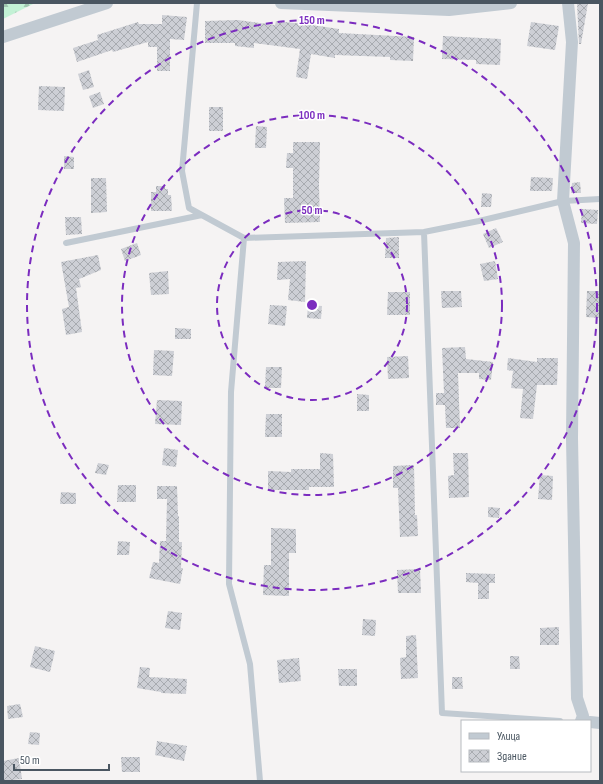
<svg xmlns="http://www.w3.org/2000/svg" width="603" height="784" viewBox="0 0 603 784" font-family="'Sofia Sans Condensed',sans-serif">
<defs>
<pattern id="forest-firs" width="22" height="20" patternUnits="userSpaceOnUse"><rect width="22" height="20" fill="#c3f1d5"/><path d="M5 1l3.5 6h-7zM16 11l3.5 6h-7z" fill="#a0c6b0"/></pattern>
<pattern id="building-cross-hatch" width="8" height="8" patternUnits="userSpaceOnUse"><rect width="8" height="8" fill="#cdcfd5"/><path d="M0 0l8 8M0 8l8-8" fill="none" stroke="#a8abb0"/></pattern>
</defs>
<rect width="100%" height="100%" fill="#f5f3f3"/>
<path fill="url(#forest-firs)" d="M3 3H35L3 19Z"/>
<path fill="url(#building-cross-hatch)" d="M577 3H588L581 44H579Z
M162 15 187 17 184 40 170 39V71H157V47H148V42L113 52 112 50 77 62 73 48 98 40 97 35 138 22 139 24H162Z
M238 20 275 25 276 21 312 25 339 29V33L414 37 413 61 390 60V57L335 55V58L311 54 307 79 296 77 300 49 254 43V48L235 46V43H205V21Z
M531 22 559 26 555 50 527 46Z
M443 36 501 39 500 65 476 64V60L442 59Z
M89 70 94 87 83 90 78 74Z
M39 86 65 87 64 111 38 110Z
M100 92 104 104 93 108 89 96Z
M209 107H223V131H209Z
M256 126 267 127 266 148H255Z
M293 142H320L319 185 320 222 285 223 284 198H293V168H286L287 153H293Z
M64 156 74 157V169H64Z
M531 177 553 178 552 191H530Z
M91 178H106L107 212 91 213Z
M580 182 581 193H571L572 183Z
M156 186H165V189H168V195H171L172 211H151V192H156Z
M482 193 492 194 491 207H481Z
M582 209 598 210 597 224 581 223Z
M65 217H81L82 234 66 235Z
M496 228 503 242 489 248 483 234Z
M399 237V258H385L386 238Z
M137 243 141 255 125 261 121 249Z
M98 255 101 270 79 279 81 287 76 288 82 332 66 335 62 309 69 307 61 262Z
M306 261 305 302 288 300 290 279 277 280 278 262Z
M495 261 498 279 484 281 480 264Z
M168 271 169 294 151 295 149 273Z
M441 291H461L462 307 442 308Z
M587 291H600V318L586 317Z
M388 292H410V315H387Z
M270 305 287 306 285 326 268 324Z
M308 305 322 306 321 319 307 318Z
M175 328 191 329V339H175Z
M465 347 466 359 493 362 491 380 479 379V373H458L460 428H446L445 405H436V393H444L442 348Z
M154 350 174 351 172 376 153 375Z
M408 356 409 378 388 379 387 357Z
M508 358 537 362V358H558L557 385H537L533 419 520 418 523 389 511 388 513 371 507 370Z
M266 367H282L281 388H265Z
M357 394 369 395V411H357Z
M157 400 182 401 181 425 155 424Z
M266 414H282V437H265Z
M164 448 178 450 176 467 162 465Z
M320 453 333 454 334 487H309V490H268V471L291 472V469H320Z
M453 453H468L469 497 449 498 448 476 454 475Z
M98 463 109 465 106 475 95 473Z
M414 465 415 515H417L418 536 400 537 398 488H393V466Z
M540 475 553 476 552 500 538 499Z
M118 485H136V502H117Z
M157 486H177L178 516H179V542H182L181 568H183L180 584 149 578 153 562 159 563 160 541H166L167 499H157Z
M61 492 76 493V504H60Z
M488 507 500 508 499 518 488 517Z
M271 528 296 529V553H289V596L263 595 264 565H271Z
M118 541 130 542 129 555H117Z
M420 569 421 593H398L397 570Z
M466 573 495 574V583H489V599H478V583L466 582Z
M168 611 182 613 180 630 165 628Z
M363 619 376 620 375 636 362 635Z
M559 627V645H540V628Z
M416 635 418 678 401 679 400 658 406 657V636Z
M35 646 55 651 50 672 30 667Z
M510 656H519L520 669H510Z
M299 658 301 681 279 683 277 660Z
M140 667 150 668 149 677 187 679 186 694 161 693V692L137 688Z
M338 669H357V686H339Z
M452 677H462L463 689H452Z
M20 704 23 717 8 719 7 706Z
M30 732 40 733 39 745 28 744Z
M157 741 187 746 184 761 155 755Z
M121 757H140V772H122Z
M19 758 22 779 3 781V761Z"/>
<g fill="none" stroke-linecap="round" stroke-linejoin="round">
<path stroke="#c1cad2" stroke-width="6" d="M197 3 182 171 189 208 244 238 424 232 479 221 563 201 600 199
M424 232 442 713 560 721
M244 238 231 392 229 584 250 664 260 781
M66 243 202 215"/>
<path stroke="#c1cad2" stroke-width="12" d="M281 3 449 10 511 3
M568 3 572 42 563 201 574 243 572 438 577 698 583 716 581 721
M3 37 107 3
M590 722 600 723"/>
</g>
<g fill="none" stroke="#7b2cbf" stroke-width="2" stroke-dasharray="7 5">
<circle cx="312" cy="305" r="95"/>
<circle cx="312" cy="305" r="190"/>
<circle cx="312" cy="305" r="285"/>
</g>
<circle cx="312" cy="305" r="6" fill="#7b2cbf" stroke="#fff" stroke-width="2"/>
<g font-size="12" text-anchor="middle" font-weight="bold" fill="#7b2cbf" stroke="#fff" stroke-width="3" stroke-linejoin="round" paint-order="stroke">
<text x="312" y="24">150 m</text>
<text x="312" y="119">100 m</text>
<text x="312" y="214">50 m</text>
</g>
<rect width="603" height="784" fill="none" stroke="#4a5661" stroke-width="8"/>
<rect x="461" y="720" width="130" height="52" fill="#ffffff" stroke="#b7bbc0"/>
<rect x="469" y="733" width="20" height="6" fill="#c1cad2" stroke="#b7bbc0"/>
<text x="497" y="740" font-size="12" fill="#4a5661">Улица</text>
<rect x="469" y="750" width="20" height="12" fill="url(#building-cross-hatch)" stroke="#b7bbc0"/>
<text x="497" y="760" font-size="12" fill="#4a5661">Здание</text>
<path d="M14 764v6h95v-6" fill="none" stroke="#4a5661" stroke-width="2"/>
<text x="20" y="764" font-size="12" fill="#4a5661" stroke="#ffffff" stroke-width="3" paint-order="stroke">50 m</text>
</svg>
